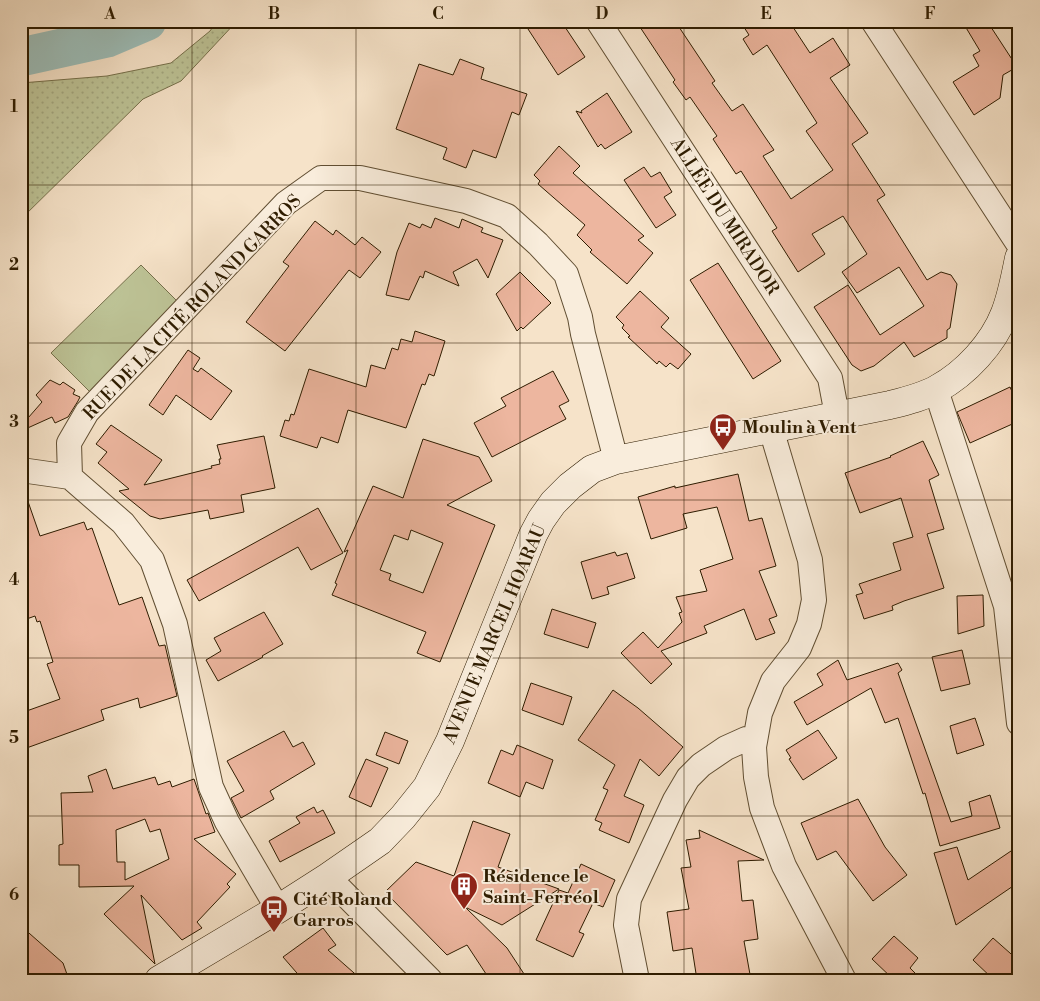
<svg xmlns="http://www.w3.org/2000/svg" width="1040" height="1001" viewBox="0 0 1040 1001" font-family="'Libre Bodoni',serif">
<defs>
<pattern id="grass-dots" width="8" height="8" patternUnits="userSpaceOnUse" patternTransform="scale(1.25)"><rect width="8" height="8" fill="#bdc396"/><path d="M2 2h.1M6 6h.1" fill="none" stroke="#a3a780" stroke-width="1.8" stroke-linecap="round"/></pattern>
</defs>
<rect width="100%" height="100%" fill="#f6e3c9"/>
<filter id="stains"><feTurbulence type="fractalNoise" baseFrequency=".004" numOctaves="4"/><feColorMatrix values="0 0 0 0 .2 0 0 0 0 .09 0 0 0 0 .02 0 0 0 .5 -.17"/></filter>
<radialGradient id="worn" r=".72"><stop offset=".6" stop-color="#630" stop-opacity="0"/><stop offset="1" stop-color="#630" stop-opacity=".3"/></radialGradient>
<path fill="url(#grass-dots)" stroke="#76704b" d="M217 21H237L181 81 143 99 21 219V83L107 76 171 63 210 31Z"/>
<path fill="#bdc396" stroke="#76704b" d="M141 265 183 307 94 396 51 353Z"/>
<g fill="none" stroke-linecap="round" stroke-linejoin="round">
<path stroke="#9dbeb9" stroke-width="39" d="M21 57 107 38 147 21"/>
</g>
<path fill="#edb69f" stroke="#2e1c00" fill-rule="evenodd" d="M540 21H561L585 57 558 75 528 29Z
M636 21H675L715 81 712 83 732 111 743 104 765 137 774 150 763 156 791 199 833 170 806 131 817 123 767 45 753 55 743 39 749 35 740 21H789L810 53 833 38 850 65 830 78 868 133 852 144 885 195 877 200 927 280 941 272 951 275 957 284 950 328 947 330V338L914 357 904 342 874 366 861 371 852 365 814 307 848 285 880 335 924 306 899 267 857 293 842 272 867 254 843 216 812 234 825 254 798 272 772 231 777 228 741 171 736 174 713 139 717 136 690 97 686 100 673 82 675 80Z
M962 21H987L1017 67 1003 75 1000 98 974 115 953 82 979 66 973 55 980 51Z
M460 59 484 68 481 79 527 94 519 115 512 112 496 158 473 150 466 168 443 159 447 148 396 129 419 64 453 75Z
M607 93 632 132 605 149 601 144 598 147 576 111 582 113 581 111Z
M559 146 580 166 573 173 644 236 638 240 653 253 627 284 590 252 592 250 577 235 585 225 538 184 540 181 534 175Z
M644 167 651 177 660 172 672 192 664 197 676 215 656 228 624 180Z
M435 218 459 228 462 219 483 228 481 232 503 240 488 278 477 259 453 272 459 286 425 271 423 278 420 276 409 300 386 295 397 252 409 223 420 228 422 224 431 228Z
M315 221 333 235 336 230 355 245 362 237 381 252 360 278 349 270 285 351 246 322 289 266 283 262Z
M718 263 781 361 753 379 690 280Z
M520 272 551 303 523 329 521 327 517 331 496 294Z
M640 291 669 318 661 327 691 354 678 369 670 363 666 367 659 361 657 364 628 337 630 336 622 328 624 325 616 317Z
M415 331 445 341 434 376 429 374 425 385 422 384 406 428 348 410 338 443 321 437 317 448 280 436 285 420 289 421 291 414 294 415 309 369 366 387 371 365 385 369 392 348 398 350 401 339 412 342Z
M188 350 200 358 193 369 198 372 201 368 232 391 211 420 176 395 163 415 149 405Z
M553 371 569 401 559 406 566 419 492 457 474 423 506 406 501 398Z
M50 380 60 385 63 382 75 390 73 394 80 397 78 401 68 417 55 423 52 417 21 431V426L42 402 36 395Z
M1010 387 1019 407V421L970 443 957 412Z
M111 425 162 460 144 485 212 468 211 466 220 464 219 459H221L217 445 264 436 275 488 241 495 244 512 210 519 208 510 160 519 150 516 119 491 129 489 98 463 107 452 96 444Z
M423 439 479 457 492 481 447 505 495 525 440 662 417 653 426 632 332 595 337 584 335 583 348 550 344 552 373 486 403 498ZM411 530 443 543 423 593 389 580 391 574 380 570 394 535 408 540Z
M923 441 939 475 929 480 944 529 927 534 944 588 904 601 892 606 893 610 864 619 856 595 863 593 859 584 901 570 893 543 913 537 901 498 860 513 845 473 891 457 890 456Z
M738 474 749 521 762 518 776 566 759 571 777 616 769 619 775 633 756 640 744 609 704 626 707 633 661 651 672 664 651 684 621 653 643 632 658 648 682 622 679 613 682 612 676 597 707 591 700 570 733 559 717 507 683 514 687 528 651 539 638 497 675 486V488Z
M24 490 40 536 84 522 87 530 92 528 119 605 142 597 159 646 165 645 177 696 140 708 138 698 101 710 104 720 21 750V713L60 699 47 664 53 662 40 621 37 622 35 616 21 621V491Z
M318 508 343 553 311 570 298 547 199 601 187 580Z
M615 552 617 556 627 553 635 578 607 587 609 594 592 599 581 562Z
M983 595 984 626 958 634 957 596Z
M552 609 596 623 588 648 544 634Z
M264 612 283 644 262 656 263 657 218 681 206 660 221 651 214 638Z
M962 650 970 684 941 691 932 657Z
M838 660 847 680 898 663 902 670 898 673 951 822 972 816 969 802 990 795 1000 828 940 846 925 793 923 794 898 718 885 723 871 688 807 725 794 702 823 685 817 674Z
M531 683 572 697 563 725 522 710Z
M613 690 638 708 683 747 659 776 640 759 624 796 644 805 629 843 599 830 602 823 595 820 608 790 603 788 615 765 578 740Z
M975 718 984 745 957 754 950 726Z
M818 730 837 758 803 780 789 759 791 758 786 750Z
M284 731 293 747 303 742 315 764 270 791 274 799 241 818 231 798 244 791 227 761Z
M385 732 408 741 399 764 376 755Z
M517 745 553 760 543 789 526 782 520 797 488 783 501 750 513 755Z
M366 759 388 768 371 807 349 797Z
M106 769 113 789 155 777 158 785 170 781 172 787 194 779 206 814 208 813 215 832 194 839 236 874 227 884 230 887 197 922 202 928 182 940 141 895 155 964 104 914 134 886 79 887V865H59V845L63 844 61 793 93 792 88 776ZM145 819 150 832 160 829 169 859 125 880V862H117L116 830Z
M858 799 885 847 907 875 873 901 836 851 817 860 801 823Z
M314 807 317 813 323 810 335 833 280 862 269 841 300 823 296 817Z
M473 821 510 834 498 867 559 889 502 925 465 907 507 948 528 980H490L467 945 447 955 385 892 416 862 454 876Z
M699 830 764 860 738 861 742 901 753 900 758 939 744 941 751 980H697L692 948 673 951 667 912 689 909 681 868 691 867 686 840 700 838Z
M957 847 968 880 1011 851 1019 862V882L956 925 934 853Z
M581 864 615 880 603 907 593 903 579 932 584 934 573 957 536 940 559 890 568 893Z
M21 926 63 963 69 980H21Z
M323 928 336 945 328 950 362 980H303L283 957Z
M894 936 918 958 910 968 922 980H894L872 959Z
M993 938 1019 961V980H994L973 960Z"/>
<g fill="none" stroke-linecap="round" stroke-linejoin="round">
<g stroke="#604e32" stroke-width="26">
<path id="street" d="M598 21 830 378 837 415
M873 21 1019 245
M936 390 1006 606 1019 723
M771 429 810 560 814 600 809 624 799 648 773 681 760 713 754 747 756 777 762 808 784 866 844 980
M21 470 70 477
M328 877 430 980
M278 909 227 822 211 787 175 624 152 560 123 523 70 477 69 443 87 412 286 203 321 178H360L466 201 507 216 538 244 566 274 580 317 583 334 616 460
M637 980 626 925 629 899 675 800 688 778 701 765 726 748 746 739 755 741"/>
</g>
<g stroke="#2e1c00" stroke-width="29">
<path id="secondary" d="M159 980 278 909 328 877 380 841 403 817 427 787 450 741 533 535 541 520 553 503 570 486 592 469 616 460 890 405C906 401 923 397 937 389 966 373 993 344 1005 313 1012 295 1015 277 1019 258"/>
</g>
<use href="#street" stroke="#f9eddc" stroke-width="24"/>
<use href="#secondary" stroke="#f9eddc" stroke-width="28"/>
</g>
<path fill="none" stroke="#2e1c00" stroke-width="1" stroke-opacity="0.55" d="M192 21V980M356 21V980M520 21V980M684 21V980M848 21V980M21 185H1019M21 343H1019M21 500H1019M21 658H1019M21 816H1019"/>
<defs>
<g id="bus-pin" transform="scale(1.4375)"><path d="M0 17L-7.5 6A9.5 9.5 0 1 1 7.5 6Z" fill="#8f2418" stroke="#f9eddc"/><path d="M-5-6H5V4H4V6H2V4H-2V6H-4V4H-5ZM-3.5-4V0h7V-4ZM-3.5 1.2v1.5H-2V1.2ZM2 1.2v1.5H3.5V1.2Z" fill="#fff"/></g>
<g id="building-pin" transform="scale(1.4375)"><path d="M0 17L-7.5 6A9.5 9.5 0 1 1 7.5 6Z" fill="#8f2418" stroke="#f9eddc"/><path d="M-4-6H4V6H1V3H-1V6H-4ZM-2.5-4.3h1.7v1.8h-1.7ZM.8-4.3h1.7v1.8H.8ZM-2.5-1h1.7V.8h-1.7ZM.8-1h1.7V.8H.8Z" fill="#fff"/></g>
</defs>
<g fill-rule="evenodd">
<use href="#bus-pin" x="723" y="427"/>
<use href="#building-pin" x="464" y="886"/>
<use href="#bus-pin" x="274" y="909"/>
</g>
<g text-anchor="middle" stroke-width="4" stroke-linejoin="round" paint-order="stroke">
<g font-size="18" fill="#2e1c00" stroke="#f9eddc">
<text transform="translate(725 216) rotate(57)" y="6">ALLÉE DU MIRADOR</text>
<text transform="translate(192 307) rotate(-46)" y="6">RUE DE LA CITÉ ROLAND GARROS</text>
<text transform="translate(494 634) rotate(-67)" y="6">AVENUE MARCEL HOARAU</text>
</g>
<g font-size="18" font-weight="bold" fill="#2e1c00" stroke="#f9eddc" text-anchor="start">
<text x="742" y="433">Moulin à Vent</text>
<text x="483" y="882">Résidence le<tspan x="483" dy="21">Saint-Ferréol</tspan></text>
<text x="293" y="905">Cité Roland<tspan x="293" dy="21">Garros</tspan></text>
</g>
</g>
<rect width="1040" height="1001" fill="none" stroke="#f6e3c9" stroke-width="55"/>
<rect x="28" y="28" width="984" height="946" fill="none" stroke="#2e1c00" stroke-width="2"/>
<g font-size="16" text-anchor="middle" font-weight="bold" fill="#2e1c00">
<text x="110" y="19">A</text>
<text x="274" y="19">B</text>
<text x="438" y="19">C</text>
<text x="602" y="19">D</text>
<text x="766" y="19">E</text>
<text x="930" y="19">F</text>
<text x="14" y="112">1</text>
<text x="14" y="270">2</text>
<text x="14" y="427">3</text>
<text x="14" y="585">4</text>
<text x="14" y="743">5</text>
<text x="14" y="900">6</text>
</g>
<rect width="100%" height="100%" filter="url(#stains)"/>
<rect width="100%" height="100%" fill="url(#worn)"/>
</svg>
